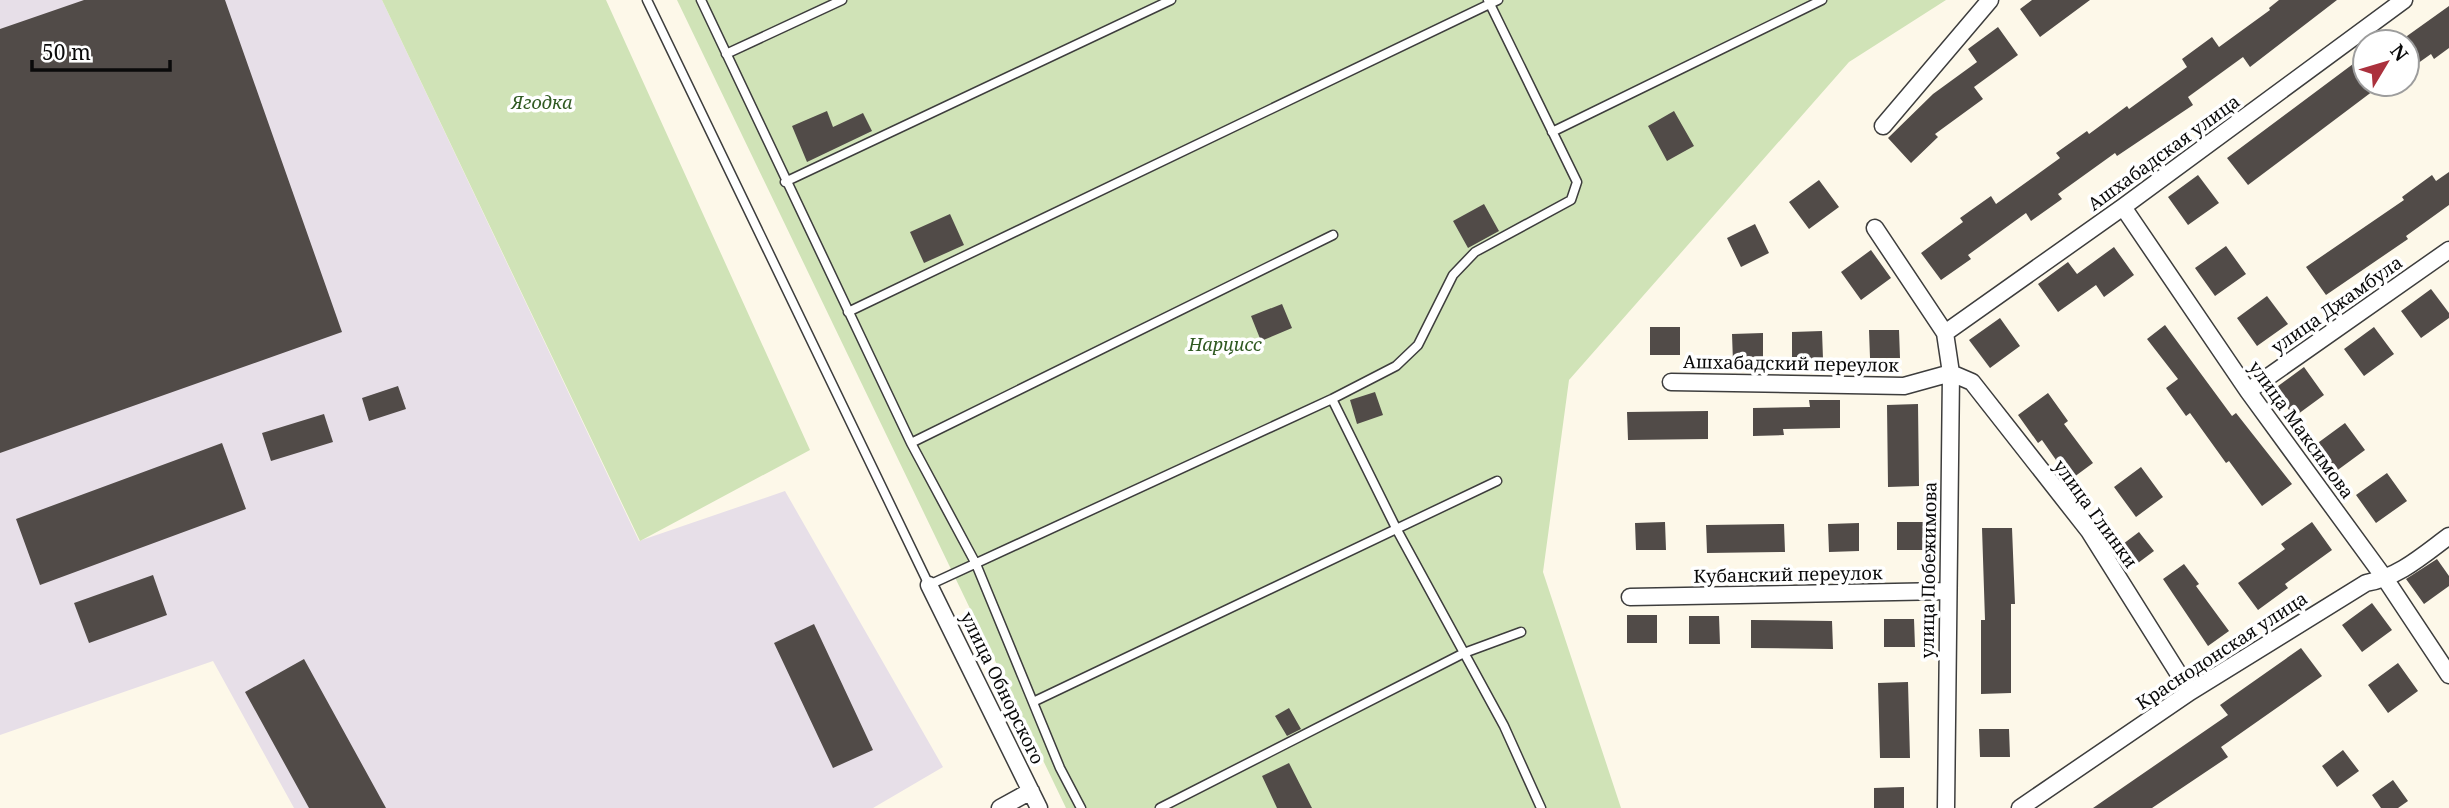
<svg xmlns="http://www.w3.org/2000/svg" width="2449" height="808" viewBox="0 0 2449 808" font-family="'Noto Serif',serif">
<rect width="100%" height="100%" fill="#fdf8e9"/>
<path fill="#e7dfe8" d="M0 0H382L639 541 785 491 943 767 873 808H294L213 661 0 735Z"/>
<path fill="#d0e3b7" d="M382 0H606L810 450 640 541Z
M677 0H1946L1849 62 1569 380 1543 572 1621 808H1066Z"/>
<path fill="#514b48" d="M84 0H225L342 332 0 453V29Z
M2032 0H2090L2040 37 2020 9Z
M2279 0H2337L2250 67 2243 57 2188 97 2193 105 2117 156 2115 153 2058 194 2062 199 2031 221 2026 213 1968 255 1971 259 1941 280 1921 253 1963 222 1960 218 1991 196 1996 204 2060 158 2056 153 2087 131 2089 134 2127 106 2129 109 2187 67 2182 59 2212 37 2219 47 2270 10 2269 8Z
M2449 6V48L2434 59 2431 54 2407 71V36Z
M1998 27 2018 55 1974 87 1983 99 1935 134 1938 137 1911 163 1888 138 1933 94 1977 62 1968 49Z
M2353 64 2373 91 2248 185 2227 158Z
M827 111 833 127 863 113 872 131 807 162 792 126Z
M1674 111 1694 146 1667 161 1648 126Z
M2449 172V205L2406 236 2408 239 2326 295 2306 267 2404 200 2402 197 2432 175 2436 181Z
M2198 175 2219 203 2188 225 2168 197Z
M1819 180 1839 207 1809 229 1789 202Z
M1484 204 1499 231 1468 248 1453 221Z
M950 214 964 245 924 263 910 232Z
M1755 224 1769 253 1741 267 1727 238Z
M2226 246 2246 274 2215 296 2195 268Z
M2114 247 2134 275 2104 297 2096 285 2058 312 2038 284 2068 262 2077 274Z
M1871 250 1891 278 1861 300 1841 272Z
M2431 289 2449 313V318L2421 338 2401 311Z
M2267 296 2288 324 2257 346 2237 318Z
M1282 304 1292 328 1261 341 1251 316Z
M2000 318 2020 346 1990 368 1969 340Z
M2165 325 2232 416 2236 413 2292 484 2262 506 2229 461 2226 463 2190 413 2186 416 2166 388 2178 379 2147 339Z
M1650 327H1680V355H1650Z
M2374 327 2394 354 2364 376 2344 349Z
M1869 330H1899L1900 358H1870Z
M1822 331 1823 359H1792V332Z
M1763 333V361L1733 362 1732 334Z
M2304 367 2324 395 2294 417 2274 389Z
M398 386 406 409 369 421 362 398Z
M1375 392 1383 415 1357 424 1350 400Z
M2048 393 2068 421 2064 424 2093 463 2070 480 2042 440 2038 443 2018 415Z
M1809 400H1840V428L1783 429 1784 435 1753 436V408L1810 407Z
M1918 404 1919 486 1888 487 1887 405Z
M1708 411V439L1628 440 1627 412Z
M324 414 333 442 271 461 262 433Z
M2345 423 2365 450 2335 472 2315 445Z
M222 443 246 509 40 585 16 519Z
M2141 467 2163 497 2136 517 2114 487Z
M2387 473 2407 501 2376 523 2356 495Z
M1665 522 1666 550H1636L1635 523Z
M1897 522H1927V550H1897Z
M2312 522 2332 550 2285 584 2288 588 2258 610 2238 583 2285 549 2281 544Z
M1859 523V551L1829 552 1828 524Z
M1784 524 1785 552 1707 553 1706 525Z
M1982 528H2012L2015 604H2011V693L1981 694V620H1985Z
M2139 532 2154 551 2134 566 2119 547Z
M2437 559 2449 576V586L2424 604 2406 579Z
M2184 564 2199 584 2196 586 2229 631 2208 646 2163 579Z
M153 575 167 615 89 643 74 603Z
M2372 603 2392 630 2362 652 2342 625Z
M1627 615H1657V643H1627Z
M1689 616H1719L1720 644H1689Z
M1884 619H1914L1915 647H1884Z
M1751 620 1832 621 1833 649 1751 648Z
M814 624 873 750 833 768 774 643Z
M2301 648 2322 676 2221 747 2228 757 2152 808H2093L2228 715 2220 705Z
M304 659 386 808H309L245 692Z
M2398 663 2418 691 2388 713 2368 685Z
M1908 682 1910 758H1880L1878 683Z
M1289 708 1301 729 1287 736 1275 716Z
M1979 729H2009L2010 757H1980Z
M2343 750 2359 771 2337 787 2322 766Z
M1289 763 1312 808H1277L1262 776Z
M2393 780 2408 801 2398 808H2381L2372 795Z
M1904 787V808H1874V788Z"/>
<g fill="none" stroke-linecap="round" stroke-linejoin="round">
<g stroke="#3d3d3d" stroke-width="11">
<path id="lane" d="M647 0 929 585 1332 399 1396 366 1418 345 1453 275 1475 252 1571 200 1577 182 1488 0
M701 0 911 443 976 564 1060 768 1081 808
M726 54 842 0
M1552 132 1822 0
M785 182 1171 0
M848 312 1498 0
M1332 399 1397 530 1504 726 1541 808
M911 443 1333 235
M1033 702 1497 481
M1160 808 1464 653 1521 632"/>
</g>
<g stroke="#3d3d3d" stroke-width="19">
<path id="street" d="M1883 126 1990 0
M2123 207 2248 391 2386 580 2449 675
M1875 228 1945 333 1951 373 1946 808
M1945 333 2123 207 2404 0
M1671 382 1904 386 1951 373 1972 382 2089 531 2190 692
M2248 391 2449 250
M929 585 1039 808
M1630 597 1946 591
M1000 808 1031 791
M2020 808 2190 692 2366 583C2399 577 2422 556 2449 536"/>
</g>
<use href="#lane" stroke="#fff" stroke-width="8"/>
<use href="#street" stroke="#fff" stroke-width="16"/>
</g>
<g text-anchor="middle" stroke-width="7" stroke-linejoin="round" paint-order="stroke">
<g font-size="18" font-style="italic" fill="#305a22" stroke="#fff">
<text x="542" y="109">Ягодка</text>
<text x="1225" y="351">Нарцисс</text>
</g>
<g font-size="18" fill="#0a0a0a" stroke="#fff">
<text transform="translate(2164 153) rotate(-36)" y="6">Ашхабадская улица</text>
<text transform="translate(2337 305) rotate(-35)" y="6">улица Джамбула</text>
<text transform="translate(1791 364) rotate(1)" y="6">Ашхабадский переулок</text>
<text transform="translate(2301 430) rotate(54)" y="6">улица Максимова</text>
<text transform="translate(2095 514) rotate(54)" y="6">улица Глинки</text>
<text transform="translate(1929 570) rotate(-89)" y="6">улица Побежимова</text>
<text transform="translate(1788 575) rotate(-1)" y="6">Кубанский переулок</text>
<text transform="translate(2222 651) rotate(-33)" y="6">Краснодонская улица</text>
<text transform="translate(1002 688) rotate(64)" y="6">улица Обнорского</text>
</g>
</g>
<g transform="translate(2386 63) rotate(52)"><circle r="33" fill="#ffffff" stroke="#9d9d9d" stroke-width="2"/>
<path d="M0-5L12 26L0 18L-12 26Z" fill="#ab313d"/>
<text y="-10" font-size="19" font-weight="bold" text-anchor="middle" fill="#0a0a0a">N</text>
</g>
<path d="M32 60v10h138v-10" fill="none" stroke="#0a0a0a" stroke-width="3.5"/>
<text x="42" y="60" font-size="21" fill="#0a0a0a" stroke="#ffffff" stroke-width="5" paint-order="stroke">50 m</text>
</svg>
